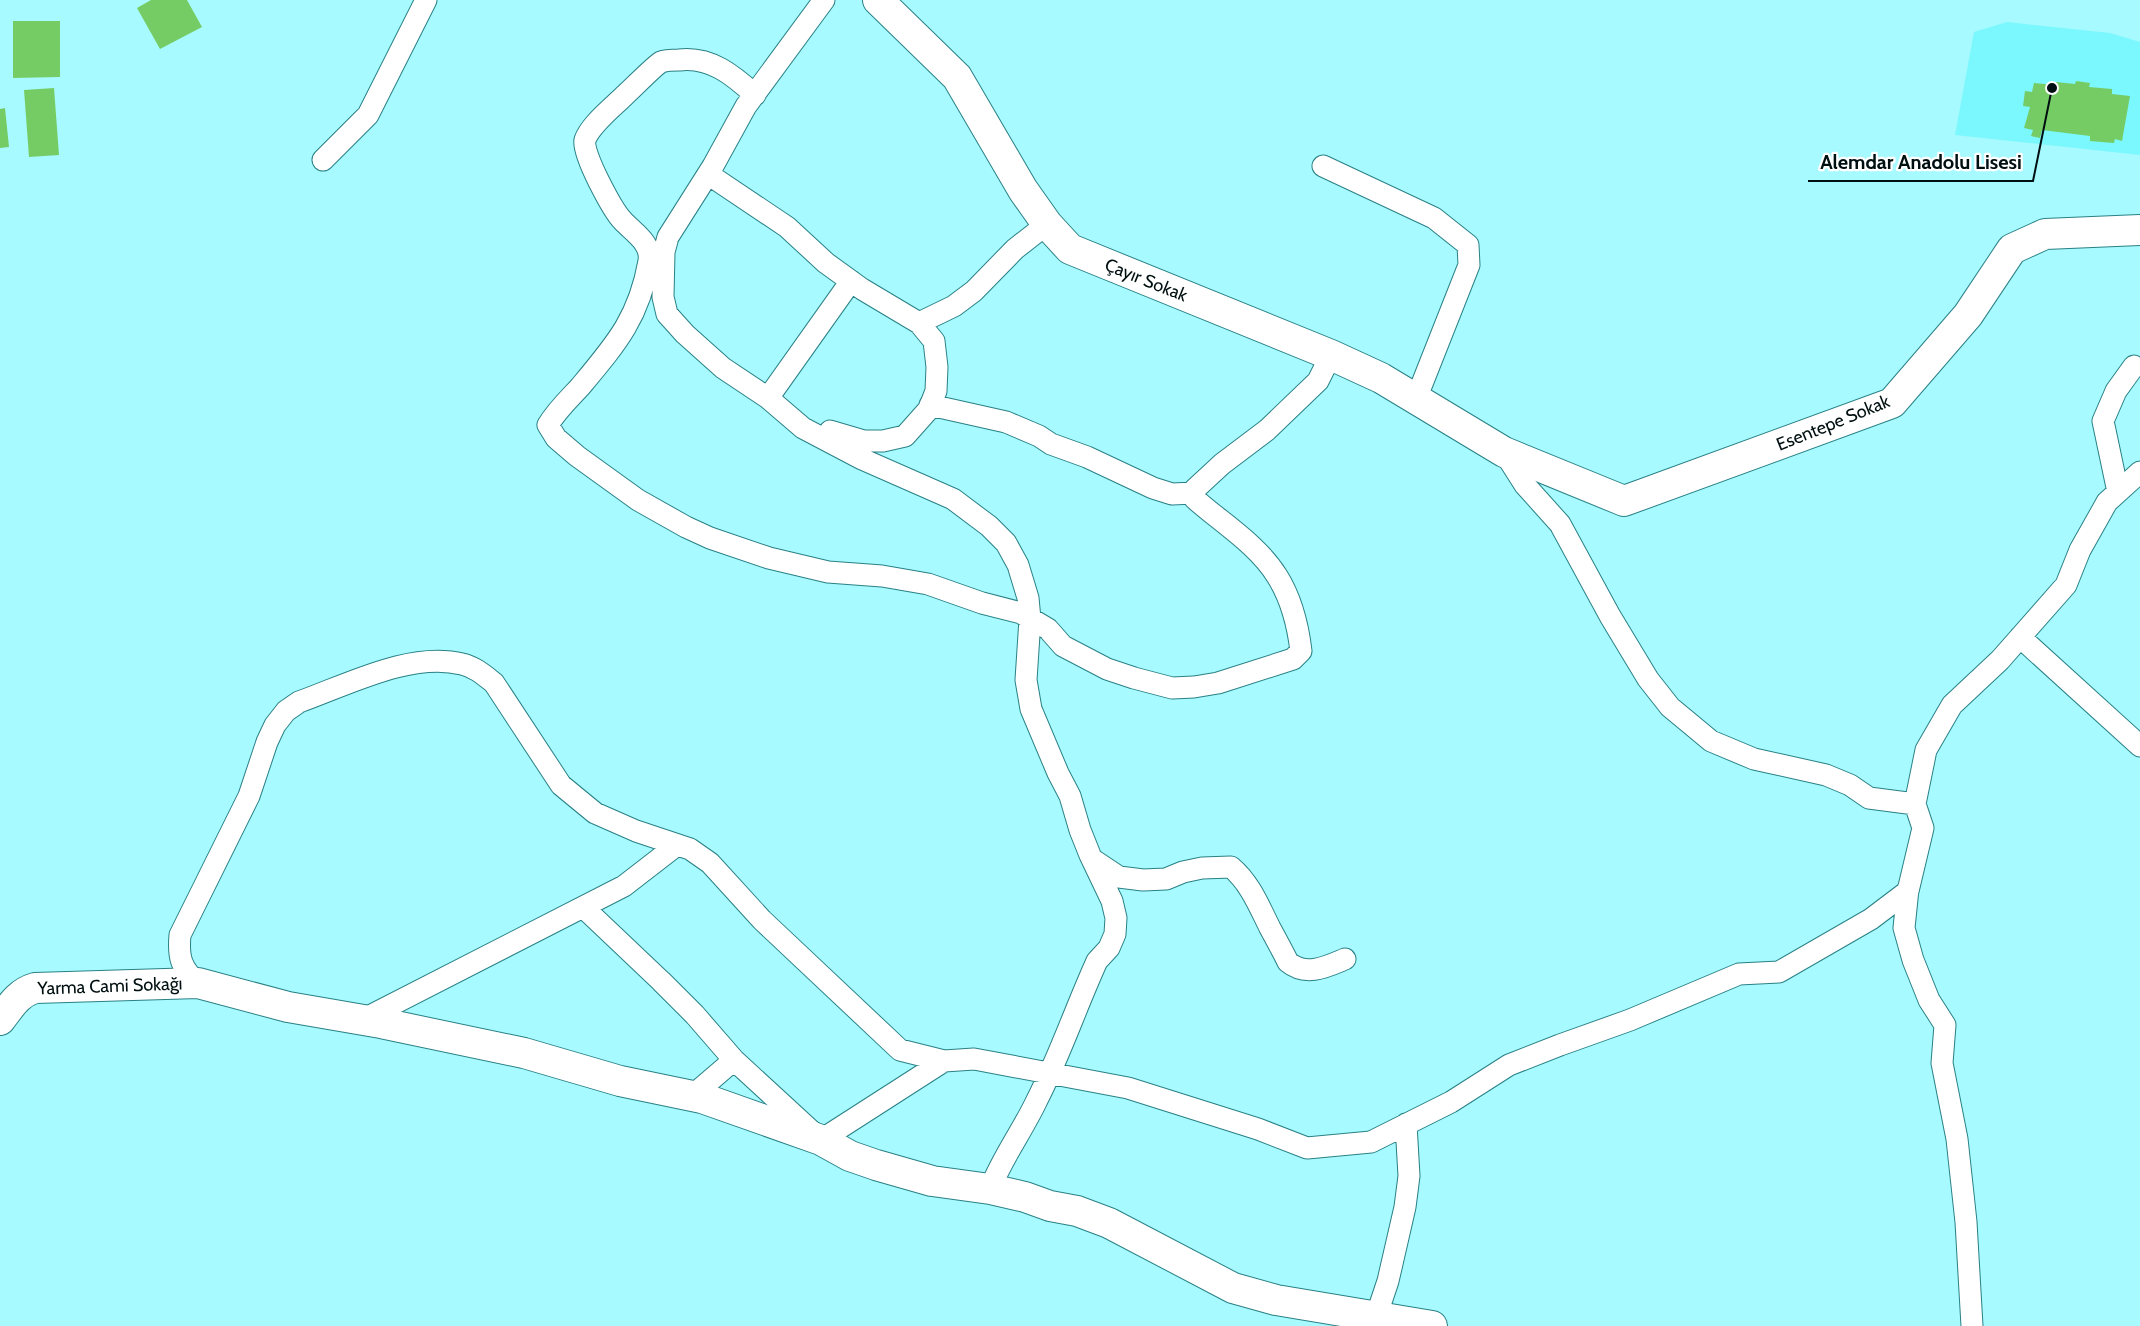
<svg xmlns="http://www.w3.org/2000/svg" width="2140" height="1326" viewBox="0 0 2140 1326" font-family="Cabin,sans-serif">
<rect width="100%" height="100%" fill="#a7faff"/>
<path fill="#7bf7fe" d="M2007 22 2110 33 2140 42V155L1955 135 1974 32Z"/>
<path fill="#76cc64" d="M151 0H187L202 27 160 49 137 8Z
M13 21H60V77L13 78Z
M2076 81 2090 83 2089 87 2112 89V94L2130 96 2122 141 2115 139 2114 143 2090 141V136L2042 130 2040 138 2031 136 2033 130 2024 128 2030 107 2023 106 2025 91 2032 92 2034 83 2055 85 2056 82 2075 84Z
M54 88 59 155 29 157 24 90Z
M5 108 9 147 0 148V109Z"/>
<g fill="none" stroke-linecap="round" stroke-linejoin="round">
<g stroke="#298185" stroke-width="23">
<path id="street" d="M824 0 746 106 713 166 668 237 664 252 663 297 667 314 685 334 723 368 768 398 803 428 862 459 953 499 989 526 1006 543 1018 565 1028 598 1030 619 1026 680 1031 709 1058 773 1070 796 1080 830 1090 855 1112 901 1116 918 1115 934 1109 948 1097 961C1076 1007 1060 1055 1037 1100 1023 1130 1002 1158 990 1189
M755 95C733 75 710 56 679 60 674 60 666 60 661 62 654 66 632 89 624 96 613 107 590 125 585 140 581 152 613 211 623 221 633 232 652 243 649 261 639 318 616 344 580 387 568 400 557 410 548 425L556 438 577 456 638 500 686 527 710 538 769 558 828 572 882 576 928 584 982 603 1021 613 1048 629 1063 646 1107 669 1134 678 1172 688 1194 687 1218 683 1293 659 1301 651C1298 626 1291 598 1277 576 1258 545 1222 523 1195 499V489L1222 464 1267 430 1318 381 1331 355
M323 160 368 115 426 0
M1323 166 1434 218 1468 245 1469 265 1416 399
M708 174 787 227 826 263 862 289 919 323 934 341 937 367 936 391 929 409 905 436 883 441H864L830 431
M919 323 954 306 974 291 1015 249 1047 224
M768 398 851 281
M930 405 1006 422 1039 436 1051 444 1087 457 1153 488 1172 494 1195 493
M2118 492 2103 421 2116 391 2134 366
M2020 637 2140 746
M1915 804 1926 750 1952 705 2000 660 2066 585 2080 550 2107 502 2140 472
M1095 861 1119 877 1143 880 1166 879 1183 872 1202 868 1231 867C1250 883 1259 906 1270 928 1276 939 1282 950 1288 962 1306 977 1326 967 1345 959
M1908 889 1904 928 1913 960 1929 1000 1945 1025 1942 1063 1957 1139 1966 1222 1972 1326
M583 907 661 981 695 1015 734 1060 821 1140 944 1061
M198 983C181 969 178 957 180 935L249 796 267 742 275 725 286 711 299 702C347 685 411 651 462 664 475 667 484 675 494 683L561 785 595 813 636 831 690 849 710 863 762 920 900 1050 944 1061 974 1059 1128 1088 1258 1129 1307 1148 1371 1142 1451 1102 1509 1065 1560 1045 1630 1020 1739 974 1779 972 1871 919 1908 891 1923 828 1915 804 1869 798 1850 785 1826 775 1754 759 1711 741 1670 707 1648 679 1610 616 1560 524 1525 485 1504 452
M362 1020 624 886 677 845
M692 1096 734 1060
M1373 1326 1388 1281 1405 1207 1409 1176 1406 1124"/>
</g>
<g stroke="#298185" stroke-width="32">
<path id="secondary" d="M878 0 957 77 1023 190 1047 224 1070 249 1331 355 1381 378 1504 452 1624 501 1892 403 1968 315 2012 249 2045 234 2140 230
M0 1020C11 1006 18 993 35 988L198 983 288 1007 381 1023 524 1053 620 1081 702 1098 821 1140 850 1156 876 1165 932 1181 990 1189 1025 1197 1050 1206 1077 1211 1109 1223 1233 1288 1276 1300 1432 1326"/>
</g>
<use href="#street" stroke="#fff" stroke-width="21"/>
<use href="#secondary" stroke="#fff" stroke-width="30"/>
</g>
<g text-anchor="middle" stroke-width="4.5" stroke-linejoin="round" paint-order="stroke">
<g font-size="18" fill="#000f11" stroke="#fff">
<text transform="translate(1146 280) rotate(22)" y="6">Çayır Sokak</text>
<text transform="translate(1833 423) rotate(-22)" y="6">Esentepe Sokak</text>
<text transform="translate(110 986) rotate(-2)" y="6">Yarma Cami Sokağı</text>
</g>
</g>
<path fill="none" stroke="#000f11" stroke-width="2" d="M2052 88L2033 181H1808"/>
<circle fill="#000f11" stroke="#fff" stroke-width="2" cx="2052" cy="88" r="6"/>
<g font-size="20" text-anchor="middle" font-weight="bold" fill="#000f11" stroke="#fff" stroke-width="4.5" stroke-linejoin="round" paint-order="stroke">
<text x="1921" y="169">Alemdar Anadolu Lisesi</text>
</g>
</svg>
